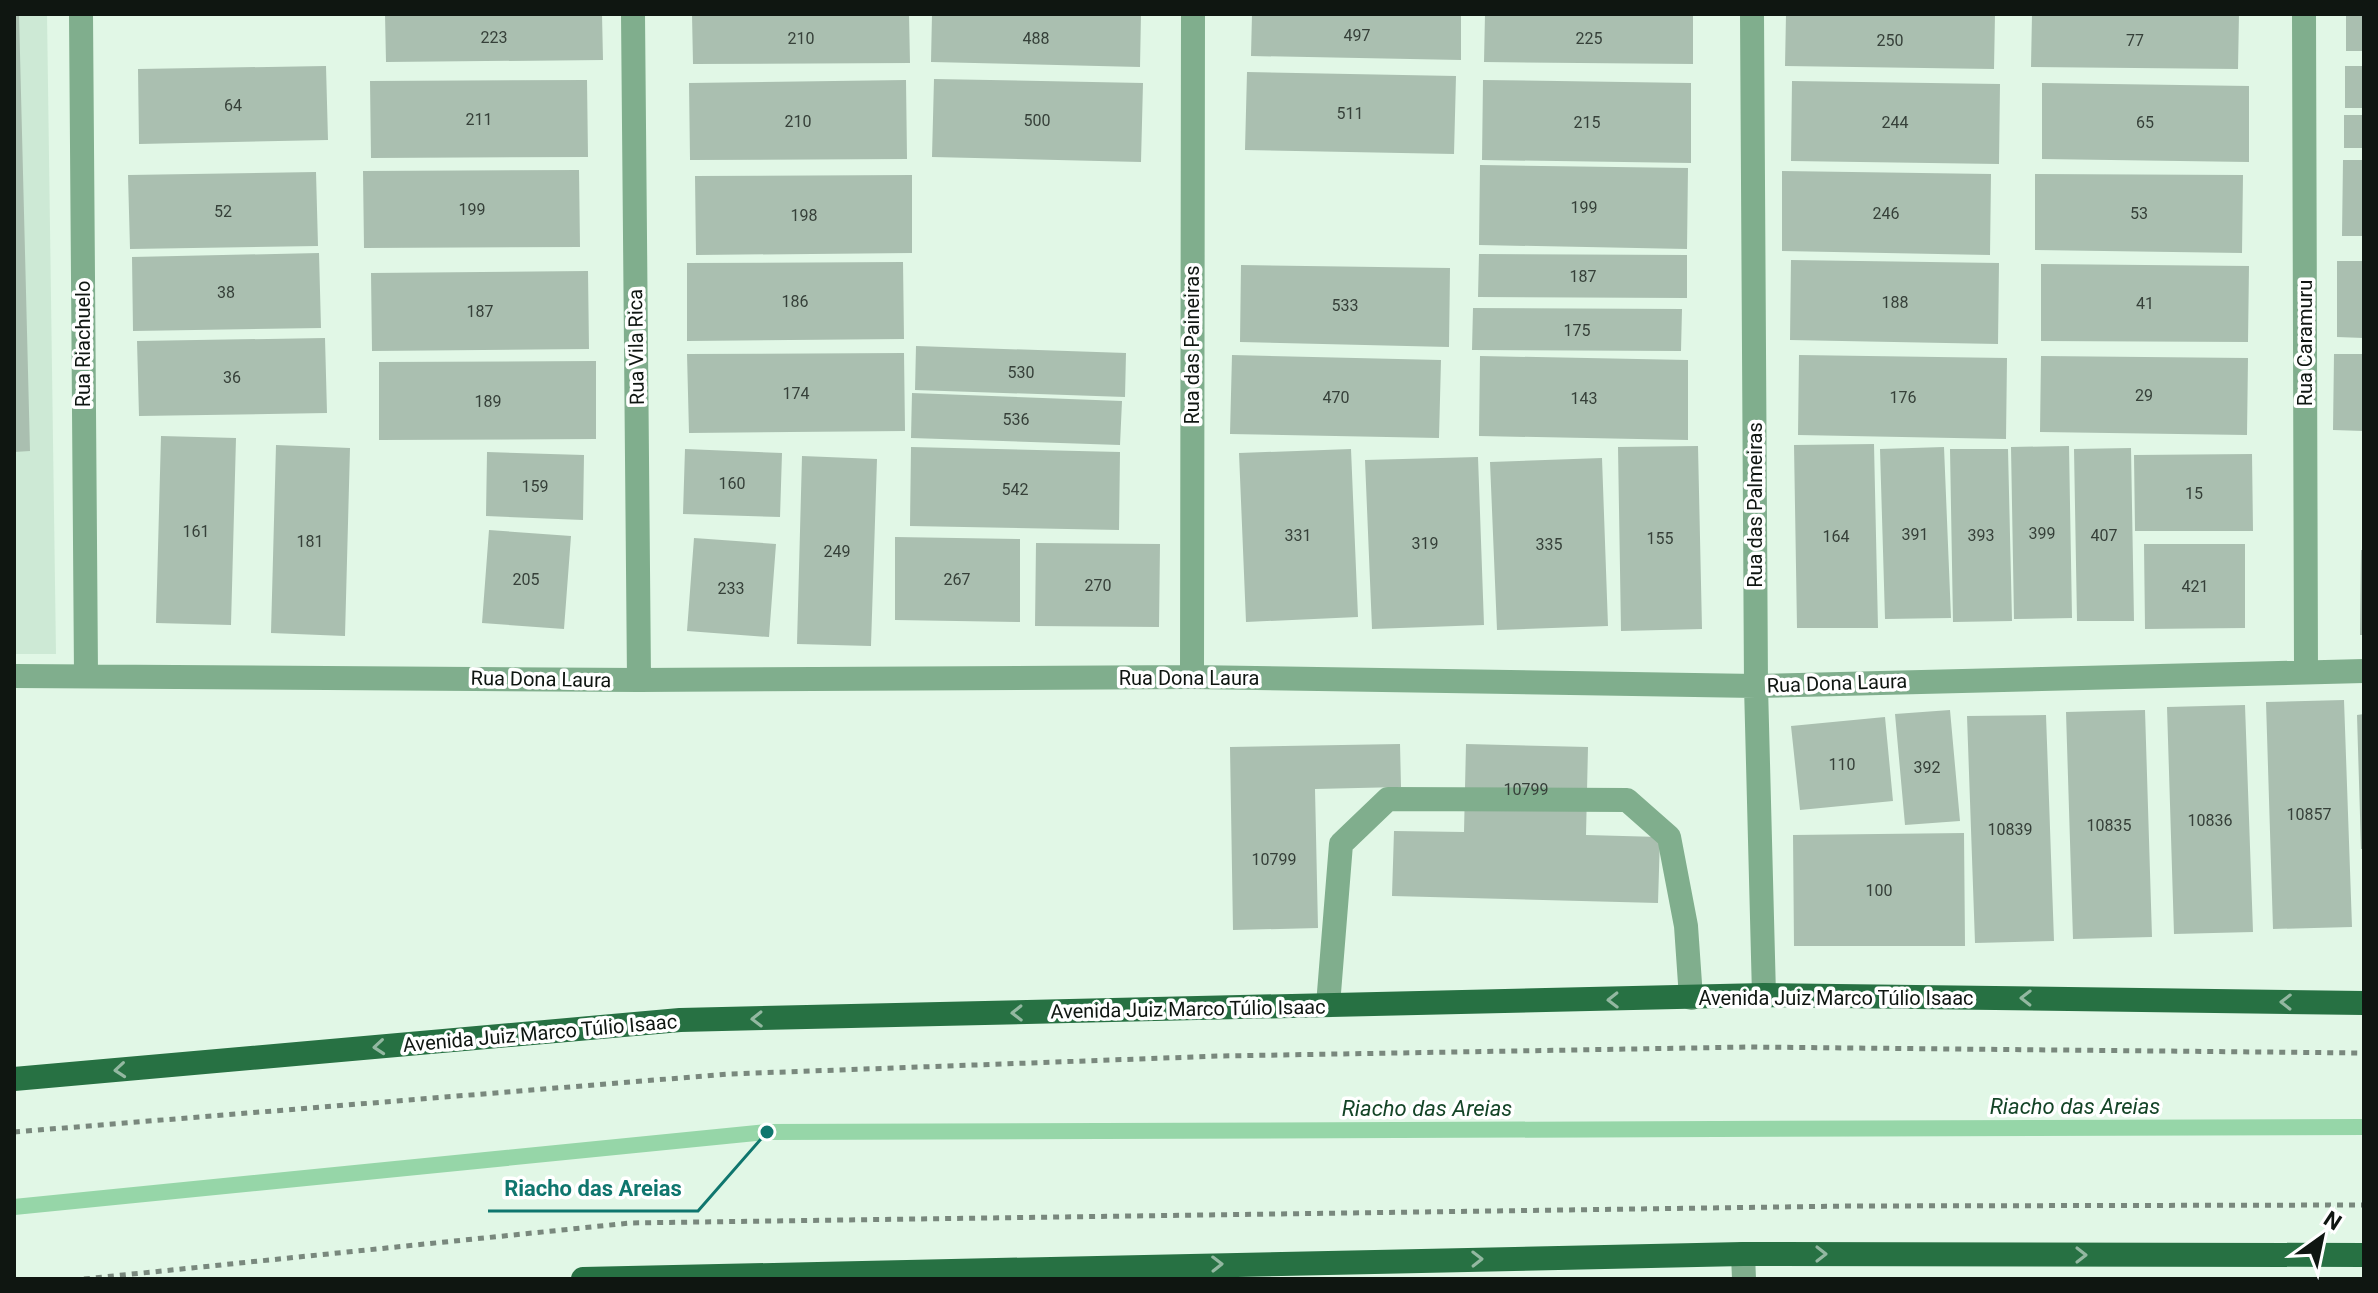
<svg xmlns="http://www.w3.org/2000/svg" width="2378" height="1293" viewBox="0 0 2378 1293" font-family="Roboto,sans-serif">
<rect width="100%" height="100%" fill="#e1f7e6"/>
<path fill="#cde9d5" d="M14 14H47L56 654H14Z"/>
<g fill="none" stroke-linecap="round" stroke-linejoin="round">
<path stroke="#96d6a8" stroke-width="16" d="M14 1207 767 1132 2364 1127"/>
</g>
<path fill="#aabfb0" d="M14 14H19L30 451 14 452Z
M385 14H602L603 60 386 62Z
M692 14H909L910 63 693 64Z
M932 14H1141L1140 67 931 62Z
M1252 14H1461V60L1251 56Z
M1485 14H1693V64L1484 62Z
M1786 14H1995L1994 69 1785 66Z
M2032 14H2239L2238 69 2031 67Z
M2346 14H2364V51H2346Z
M326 66 328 140 139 144 138 69Z
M2345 66H2364V108H2345Z
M1247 72 1456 76 1454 154 1245 150Z
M934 79 1143 83 1141 162 932 157Z
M587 80 588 157 371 158 370 81Z
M906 80 907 159 690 160 689 83Z
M1483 80 1691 83V163L1482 160Z
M1792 81 2000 84 1999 164 1791 161Z
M2042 83 2249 86V162L2042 159Z
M2344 115H2364V148H2344Z
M2343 160H2364V236H2342Z
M1480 165 1688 168 1687 249 1479 245Z
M579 170 580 247 364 248 363 171Z
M1782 171 1991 174 1990 255 1782 251Z
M316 172 318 246 130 249 128 175Z
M2035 174 2243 175 2242 253 2035 250Z
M912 175V253L696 255 695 176Z
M319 253 321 328 133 331 132 257Z
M1479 254 1687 255V298L1478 297Z
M1791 260 1999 263 1998 344 1790 340Z
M2337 261H2364V338L2337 337Z
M903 262 904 339 687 341V263Z
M2041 264 2249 266 2248 342 2041 341Z
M1241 265 1450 268 1449 347 1240 342Z
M588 271 589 349 372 351 371 273Z
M1473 308 1682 309 1681 351 1472 350Z
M325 338 327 413 139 416 137 341Z
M916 346 1126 353 1125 397 915 390Z
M904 353 905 431 689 433 687 354Z
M2334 354H2364V431L2333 430Z
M1232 355 1441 360 1439 438 1230 434Z
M1799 355 2007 358 2006 439 1798 435Z
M1480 356 1688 360V440L1479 436Z
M2041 356 2248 358 2247 435 2040 432Z
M596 361V439L379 440V362Z
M912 393 1122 401 1120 445 911 438Z
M161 436 236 438 231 625 156 623Z
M1874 444 1878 628H1797L1794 445Z
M276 445 350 448 345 636 271 633Z
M1698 446 1702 629 1621 631 1618 447Z
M2069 446 2072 618 2014 619 2011 447Z
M911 447 1120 452 1119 530 910 526Z
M1944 447 1951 618 1885 619 1880 449Z
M2131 448 2134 621H2077L2074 449Z
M685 449 782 453 780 517 683 514Z
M1351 449 1358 617 1246 622 1239 453Z
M1950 449H2008L2012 621 1953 622Z
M487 452 584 455 583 520 486 516Z
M2252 454 2253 531H2135L2134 455Z
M802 456 877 459 871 646 797 644Z
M1478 457 1484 625 1372 629 1365 460Z
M1602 458 1608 626 1497 630 1490 462Z
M489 530 571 536 564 629 482 623Z
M895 537 1020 539V622L895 620Z
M694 538 776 544 769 637 687 631Z
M1036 543 1160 544 1159 627 1035 626Z
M2144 544H2245V628L2145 629Z
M2361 550H2364V635H2360Z
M2344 700 2352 927 2273 929 2266 702Z
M2245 705 2253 932 2174 934 2167 707Z
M1950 710 1960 821 1905 825 1895 714Z
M2145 710 2152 937 2073 939 2066 712Z
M2364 714V849H2361L2357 715Z
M2046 715 2054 941 1975 943 1967 716Z
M1885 717 1893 801 1800 810 1791 726Z
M1400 744 1401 787 1315 789 1318 928 1233 930 1230 747Z
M1466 744 1588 747 1586 835 1660 837 1658 903 1392 896 1394 831 1464 832Z
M1964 833 1965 946H1794L1793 835Z"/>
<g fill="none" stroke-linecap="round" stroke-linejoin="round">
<path stroke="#79887d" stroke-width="5" stroke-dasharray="6 6" stroke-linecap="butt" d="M14 1132 729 1074 1220 1056 1749 1047 2364 1053
M84 1279 630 1223 1851 1206 2364 1205"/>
<path stroke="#80ae8d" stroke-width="24" d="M1328 1005 1341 844 1388 799 1627 800 1669 837 1686 926 1691 998"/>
<path stroke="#80ae8d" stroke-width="24" d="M81 14 86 674
M633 14 639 680
M1752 14 1756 686 1764 995
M2304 14 2306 671
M14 676 639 680 1192 677 1756 686 2364 671
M1192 677 1193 14
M1743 1254 1744 1279"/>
<path stroke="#277143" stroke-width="24" d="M14 1079 680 1020 1764 995 2364 1003
M583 1279 1743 1254 2364 1255"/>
</g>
<defs><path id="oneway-chevron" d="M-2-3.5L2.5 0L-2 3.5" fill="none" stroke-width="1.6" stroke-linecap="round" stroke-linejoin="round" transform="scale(2)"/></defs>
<g stroke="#93b8a1">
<use href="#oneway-chevron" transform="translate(2026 998) rotate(-179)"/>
<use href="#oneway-chevron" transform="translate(1613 1000) rotate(179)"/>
<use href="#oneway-chevron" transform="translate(2286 1002) rotate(-179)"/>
<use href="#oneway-chevron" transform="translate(1017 1013) rotate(179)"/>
<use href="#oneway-chevron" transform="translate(757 1019) rotate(179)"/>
<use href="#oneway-chevron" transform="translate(379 1047) rotate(175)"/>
<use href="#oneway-chevron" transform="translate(120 1070) rotate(175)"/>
<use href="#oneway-chevron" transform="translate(1821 1254)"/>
<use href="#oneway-chevron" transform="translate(2081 1255)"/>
<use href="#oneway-chevron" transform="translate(1477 1259) rotate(-1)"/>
<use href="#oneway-chevron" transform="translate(1217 1264) rotate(-1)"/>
</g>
<g text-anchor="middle" stroke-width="7" stroke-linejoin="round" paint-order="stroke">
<g font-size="16" fill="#364039">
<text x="1357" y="41">497</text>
<text x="494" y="43">223</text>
<text x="801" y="44">210</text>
<text x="1036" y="44">488</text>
<text x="1589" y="44">225</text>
<text x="1890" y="46">250</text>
<text x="2135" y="46">77</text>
<text x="233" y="111">64</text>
<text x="1350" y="119">511</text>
<text x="479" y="125">211</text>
<text x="1037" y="126">500</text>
<text x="798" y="127">210</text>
<text x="1587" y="128">215</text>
<text x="1895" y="128">244</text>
<text x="2145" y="128">65</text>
<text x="1584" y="213">199</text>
<text x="472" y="215">199</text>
<text x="223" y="217">52</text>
<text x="1886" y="219">246</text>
<text x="2139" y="219">53</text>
<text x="804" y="221">198</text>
<text x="1583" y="282">187</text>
<text x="226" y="298">38</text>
<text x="795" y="307">186</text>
<text x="1895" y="308">188</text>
<text x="2145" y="309">41</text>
<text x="1345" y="311">533</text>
<text x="480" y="317">187</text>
<text x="1577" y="336">175</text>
<text x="1021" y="378">530</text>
<text x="232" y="383">36</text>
<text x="796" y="399">174</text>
<text x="2144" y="401">29</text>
<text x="1336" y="403">470</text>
<text x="1903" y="403">176</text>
<text x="1584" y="404">143</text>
<text x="488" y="407">189</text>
<text x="1016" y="425">536</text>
<text x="732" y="489">160</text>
<text x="535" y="492">159</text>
<text x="1015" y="495">542</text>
<text x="2194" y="499">15</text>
<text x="196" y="537">161</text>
<text x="2042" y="539">399</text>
<text x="1915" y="540">391</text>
<text x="1298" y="541">331</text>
<text x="1981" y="541">393</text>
<text x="2104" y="541">407</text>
<text x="1836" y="542">164</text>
<text x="1660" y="544">155</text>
<text x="310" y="547">181</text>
<text x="1425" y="549">319</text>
<text x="1549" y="550">335</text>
<text x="837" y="557">249</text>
<text x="526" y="585">205</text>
<text x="957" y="585">267</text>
<text x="1098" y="591">270</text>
<text x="2195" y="592">421</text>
<text x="731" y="594">233</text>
<text x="1842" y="770">110</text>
<text x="1927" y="773">392</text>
<text x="1526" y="795">10799</text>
<text x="2309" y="820">10857</text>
<text x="2210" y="826">10836</text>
<text x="2109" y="831">10835</text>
<text x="2010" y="835">10839</text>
<text x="1274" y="865">10799</text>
<text x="1879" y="896">100</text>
</g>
<g font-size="20" fill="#0f1611" stroke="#fff">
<text transform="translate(2305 343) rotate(-90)" y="7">Rua Caramuru</text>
<text transform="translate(83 344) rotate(-90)" y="7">Rua Riachuelo</text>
<text transform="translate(1192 345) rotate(-90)" y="7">Rua das Paineiras</text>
<text transform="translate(636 347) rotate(-91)" y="7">Rua Vila Rica</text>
<text transform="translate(1755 505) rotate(-90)" y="7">Rua das Palmeiras</text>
<text x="1189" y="685">Rua Dona Laura</text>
<text transform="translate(541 679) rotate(1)" y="7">Rua Dona Laura</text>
<text transform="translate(1837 683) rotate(-2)" y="7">Rua Dona Laura</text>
<text x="1836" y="1005">Avenida Juiz Marco Túlio Isaac</text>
<text transform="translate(1188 1009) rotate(-1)" y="7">Avenida Juiz Marco Túlio Isaac</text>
<text transform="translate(540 1033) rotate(-5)" y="7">Avenida Juiz Marco Túlio Isaac</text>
</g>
<g font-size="22" font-style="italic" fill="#144427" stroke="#fff">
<text x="2075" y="1114">Riacho das Areias</text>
<text x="1427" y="1116">Riacho das Areias</text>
</g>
</g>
<path fill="none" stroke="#0f766e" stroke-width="3" d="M767 1132L698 1211H488"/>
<circle fill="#0f766e" stroke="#fff" stroke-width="3" cx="767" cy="1132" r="8"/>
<g font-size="22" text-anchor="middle" font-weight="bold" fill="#0f766e" stroke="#fff" stroke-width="7" stroke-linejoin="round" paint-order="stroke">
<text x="593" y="1196">Riacho das Areias</text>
</g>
<rect width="2378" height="1293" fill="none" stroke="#0f1611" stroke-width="32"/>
<g transform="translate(2322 1237) rotate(33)" stroke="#ffffff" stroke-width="6" paint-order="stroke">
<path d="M0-6L14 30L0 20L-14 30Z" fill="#0f1611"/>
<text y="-12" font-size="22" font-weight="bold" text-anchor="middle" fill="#0f1611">N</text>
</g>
</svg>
